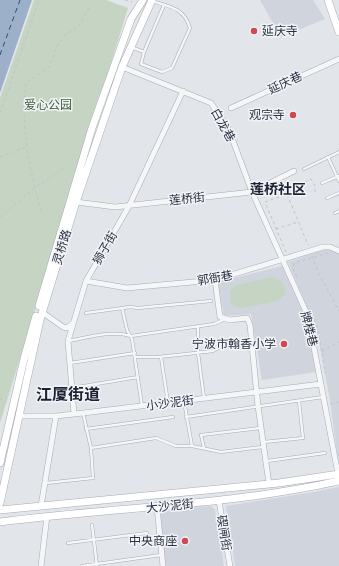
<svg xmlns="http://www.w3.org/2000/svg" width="339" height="566" viewBox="0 0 339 566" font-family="Overpass,'Noto Sans SC',sans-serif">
<rect width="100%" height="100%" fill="#e2e5ea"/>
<path fill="#d0d4dc" d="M260 0H313L325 19 281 37Z
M325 249 339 253V467L330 400 318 336 310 313 288 262Z
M282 266 305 317 316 372 262 380 251 314 224 316 218 282Z
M339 487V566H235L226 506 314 492Z
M211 506 215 510 224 566H166L160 512Z"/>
<path fill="#c6d4c3" d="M34 0H106L128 8 0 423V98Z
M273 277C281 279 287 286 285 294L278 301 241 308 233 306 231 302 230 291 236 285Z"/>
<path fill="#9db0ca" d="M0 0H32L0 93Z"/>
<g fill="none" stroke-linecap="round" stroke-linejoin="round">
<path stroke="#344d76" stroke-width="1" stroke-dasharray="5 4" stroke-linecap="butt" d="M0 55 20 0"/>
<g stroke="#a7abb4" stroke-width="3.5">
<path id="service" d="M131 47 144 52 141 64 162 72 172 68 190 28C184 8 171 7 152 1
M144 52 164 5
M328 157 339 181
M304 169 339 152
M322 183 339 176
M327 198 339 193
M335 213 339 211
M122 308 127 330 132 339 142 406
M86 313 130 307 138 308 211 301
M198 327V353L204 398
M69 341C88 337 112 330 131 336L214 324 223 320
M136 357H159L213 351 222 346 252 342
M161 357 168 403
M70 363 135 353
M72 388 138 377
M184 401 192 446 221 452 263 447
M186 417 323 397
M86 429 173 417
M264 442 303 438 299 401
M91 448 156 438 176 446H192
M204 448 201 435 260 428
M267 461 325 453
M46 483 93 478 91 448 83 413
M92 525 97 566
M68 543 147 533
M82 566 161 555"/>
</g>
<g stroke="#a7abb4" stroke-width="6">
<path id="minor" d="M122 67 211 103 229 130 252 192 308 316 338 474
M231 108 339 59
M76 202 115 207 252 192 294 171
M215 280 220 317 230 320 247 318 250 325 258 406 269 484
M86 281 127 288 215 280 323 247H330L339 251
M42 312 63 327 67 328 73 323
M74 414 68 341 86 281 129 206 183 91
M20 416H56L83 413 321 384
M219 501 230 566
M41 506 56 416
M157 507 163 566
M41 566 47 516"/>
</g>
<g stroke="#a7abb4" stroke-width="8">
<path id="secondary" d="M328 0 339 32
M39 306 92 128 131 19 143 0
M0 463 24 359 36 316
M0 503 40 320 76 202 122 67 152 0
M0 510 279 483 339 474
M0 522C113 507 227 506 339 481"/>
</g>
<path stroke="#c0c3c9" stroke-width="1" stroke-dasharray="3 3" stroke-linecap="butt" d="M125 0 132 2
M0 113 39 0
M0 157 28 146
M286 193 285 191 311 179 315 186V193
M41 211C30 171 20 125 26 83L49 67 58 45 65 35 80 25 91 4
M0 217 35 188 64 168
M276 229 298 222
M286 252 265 202 287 194 308 245
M312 256 318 272 339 311
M297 277 293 269 294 263 328 253
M314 319 319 335 325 373
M322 351 339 342
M0 399 7 398
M330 404 339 402"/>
<use href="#service" stroke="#f5f6f8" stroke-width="2.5"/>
<use href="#minor" stroke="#f5f6f8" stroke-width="5"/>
<use href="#secondary" stroke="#fff" stroke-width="7"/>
</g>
<g fill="#ce4954" stroke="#f2f4f8" stroke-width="1.5">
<circle cx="254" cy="31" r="4"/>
<circle cx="293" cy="115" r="4"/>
<circle cx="284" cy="344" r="4"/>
<circle cx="185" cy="541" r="4"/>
</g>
<g text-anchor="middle" stroke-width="3" stroke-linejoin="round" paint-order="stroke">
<g font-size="12" fill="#2a3142" stroke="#f2f4f8" text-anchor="end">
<text x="262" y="35" text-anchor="start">延庆寺</text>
<text x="285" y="119">观宗寺</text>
<text x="276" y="348">宁波市翰香小学</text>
<text x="177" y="545">中央商座</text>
</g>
<g font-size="12" fill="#2a3142" stroke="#f2f4f8">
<text transform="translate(285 83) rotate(-25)" y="4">延庆巷</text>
<text transform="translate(223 125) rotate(61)" y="4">白龙巷</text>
<text transform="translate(187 199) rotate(-6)" y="4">莲桥街</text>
<text transform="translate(62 247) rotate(-73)" y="4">灵桥路</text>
<text transform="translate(105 248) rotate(-60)" y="4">狮子街</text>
<text transform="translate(215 278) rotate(-10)" y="4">郭衙巷</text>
<text transform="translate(309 329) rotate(76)" y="4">牌楼巷</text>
<text transform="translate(170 403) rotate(-7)" y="4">小沙泥街</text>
<text transform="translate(170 506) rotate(-6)" y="4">大沙泥街</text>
<text transform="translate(224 533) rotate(81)" y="4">碶闸街</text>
</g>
<g font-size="12" fill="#3c5e37" stroke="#f2f4f8">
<text x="48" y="109">爱心公园</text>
</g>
<g font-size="14" font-weight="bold" fill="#1c2233" stroke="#f2f4f8">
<text x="278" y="194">莲桥社区</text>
</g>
<g font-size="16" font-weight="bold" fill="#1c2233" stroke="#f2f4f8">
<text x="68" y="400">江厦街道</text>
</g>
</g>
</svg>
